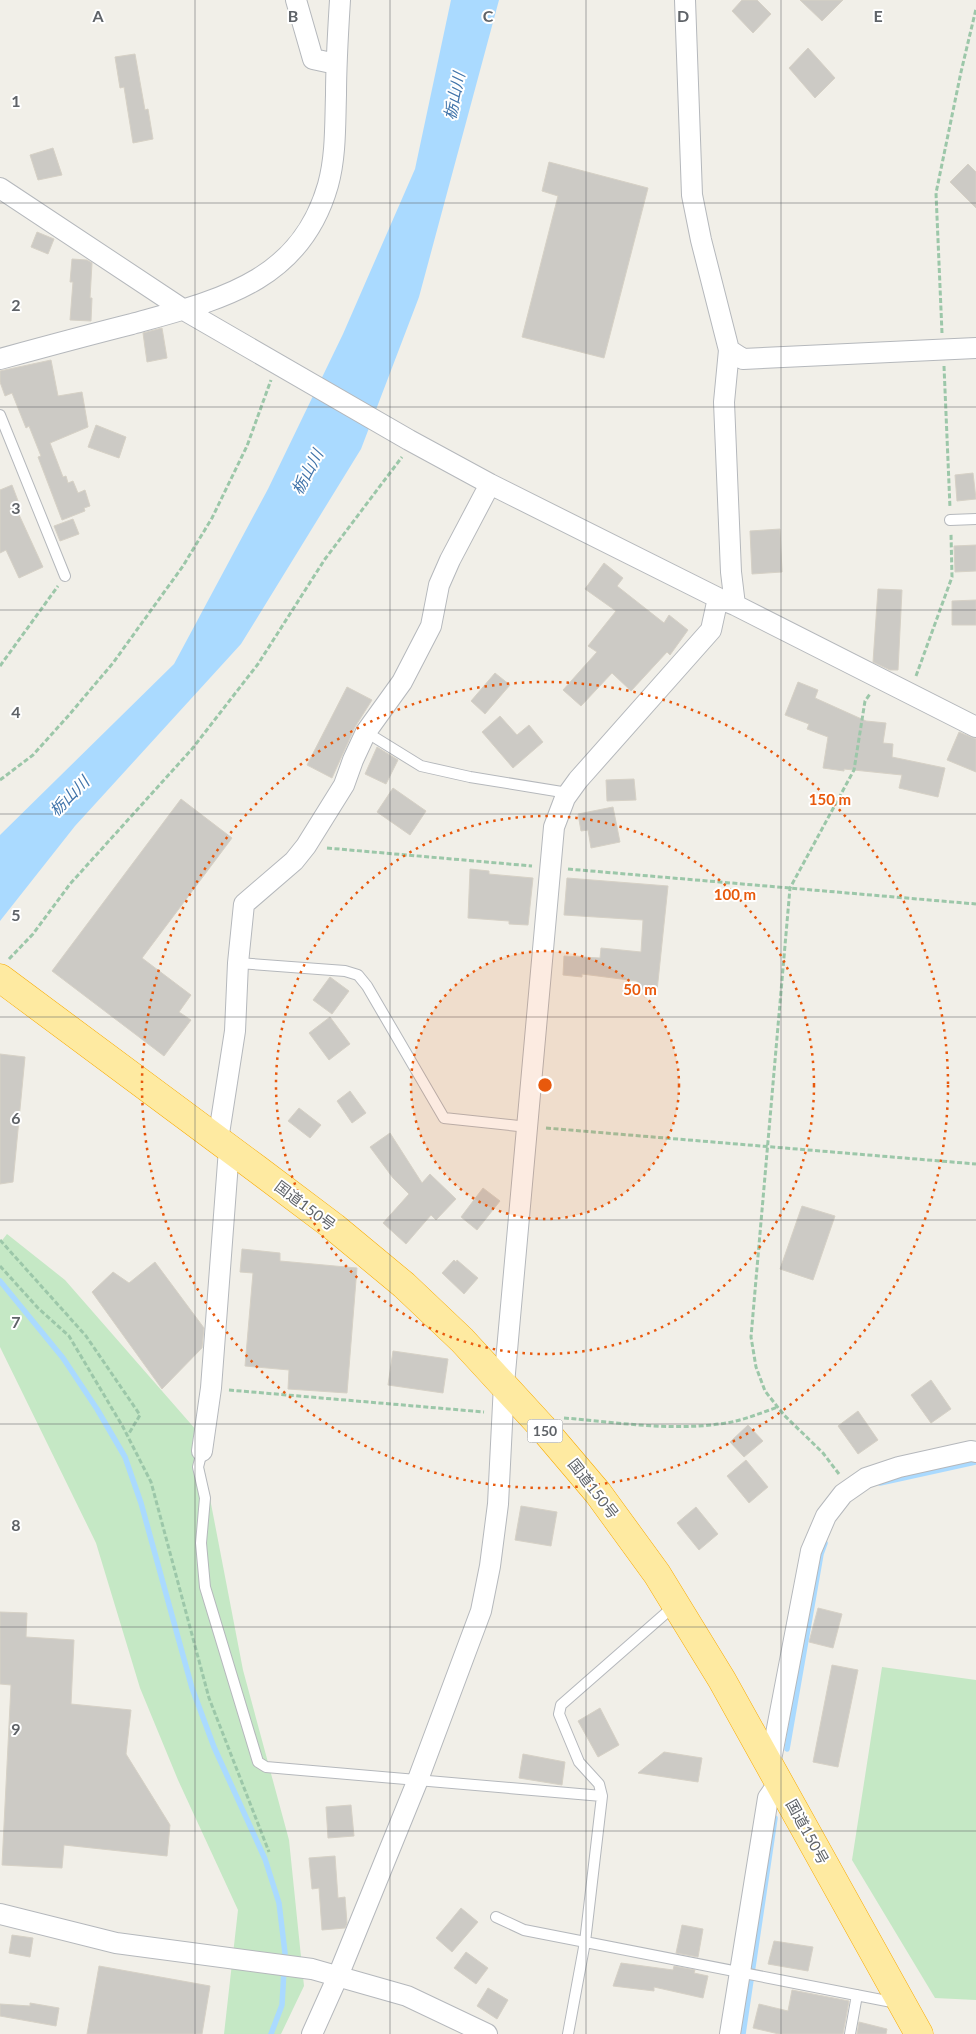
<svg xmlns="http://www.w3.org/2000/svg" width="976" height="2034" viewBox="0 0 976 2034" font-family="Lato,'Noto Sans JP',sans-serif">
<rect width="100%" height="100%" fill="#f1efe8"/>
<path fill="#c5e8c5" d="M7 1234 65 1280 197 1431 243 1670 289 1840 304 1986 281 2034H224L238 1910 178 1780 140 1688 96 1543 0 1347V1243Z
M882 1667 976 1680V2000L935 1998 852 1860Z"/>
<path fill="#aadaff" d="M451 0H499L419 297 361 449 241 644 75 826 0 921V835L174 664 268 489 343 334 415 169Z"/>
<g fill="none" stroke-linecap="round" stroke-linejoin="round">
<path stroke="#aadaff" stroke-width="5.5" d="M0 1281 63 1358 97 1409 125 1457 141 1503 192 1688 214 1747 265 1859 279 1903 285 1953 282 2005 271 2034
M880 1483 976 1462
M787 1749 821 1554 825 1543
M743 2034 775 1818"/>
</g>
<path fill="#cccac5" stroke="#d6d1c6" d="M742 0H757L771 14 753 33 732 11Z
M800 0H843L822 21Z
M808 48 835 78 815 98 789 68Z
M135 54 145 110 148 109 153 139 133 143 124 87 120 88 115 57Z
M53 148 62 175 38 180 30 155Z
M549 162 648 188 604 358 522 337 558 196 542 191Z
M968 164 976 172V208L950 182Z
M37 232 54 239 48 254 31 247Z
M72 259 87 260 92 263 90 298H92L91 321 70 320 73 282H70Z
M162 328 167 358 147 362 143 333Z
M51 360 58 396 82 392 88 427 50 443 63 477 66 476 68 483 73 481 78 493 85 490 90 506 84 508 85 511 62 520 38 457 41 456 29 426 26 428 12 393 5 396 0 382V371Z
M96 425 126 437 119 458 88 447Z
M973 473 976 499 957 501 955 475Z
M12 485 20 506 16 508 43 567 19 578 6 550 0 553V490Z
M73 519 79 534 60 541 54 526Z
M780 529 782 572 752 574 750 531Z
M976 545V571L955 572 954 546Z
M604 563 623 578 617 586 664 623 669 615 688 630 670 655 667 652 631 691 612 673 581 706 563 690 597 652 588 646 616 611 585 589Z
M878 589 902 590 898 670H890L873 662Z
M976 600V625H952V601Z
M495 673 510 685 485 714 471 701Z
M798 682 818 690 815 698 866 721 886 723 883 743 893 744 892 757 945 768 938 797 899 788 902 775 844 769V771L823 768 828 737 807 729 809 724 785 715Z
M347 687 372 700 355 727 332 778 307 765Z
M500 716 517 735 529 725 543 742 513 768 482 732Z
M959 732 976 739V772L947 760Z
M377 747 398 760 386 784 365 774Z
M634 779 636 800 607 801 606 780Z
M393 788 426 811 410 835 377 812Z
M181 799 232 838 142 958 191 995 179 1012 191 1020 164 1056 52 971Z
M613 807 620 842 591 848 588 830 581 831 578 814Z
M470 869 489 871V874L533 878 528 925 509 924V921L468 918Z
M567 878 668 886 657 991 637 989V981L582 974V977L563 975 564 956 600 958 601 948 641 952 643 920 564 915Z
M330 977 349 991 332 1014 313 1000Z
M330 1017 350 1044 329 1060 309 1033Z
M0 1054 25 1057 13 1182 0 1184Z
M350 1091 366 1113 352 1123 337 1101Z
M299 1108 321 1125 310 1138 288 1121Z
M390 1133 422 1183 430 1174 456 1199 436 1220 431 1215 406 1244 383 1223 409 1194 393 1178 370 1147Z
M483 1188 500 1201 477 1230 461 1217Z
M802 1206 835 1216 813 1280 780 1269Z
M242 1249 280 1253V1261L357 1268 347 1393 288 1389 289 1370 245 1366 253 1273 240 1272Z
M454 1260 456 1262 457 1260 478 1278 464 1294 442 1273Z
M155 1262 204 1328 202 1348 162 1389 92 1292 113 1272 129 1283Z
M393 1351 448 1359 443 1393 388 1385Z
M931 1380 951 1409 931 1423 911 1395Z
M858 1411 878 1440 858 1454 838 1426Z
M748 1425 763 1441 744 1457 730 1442Z
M746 1460 768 1487 749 1503 727 1476Z
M521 1506 557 1512 551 1546 515 1540Z
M696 1507 718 1534 699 1550 677 1523Z
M818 1608 842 1614 833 1648 809 1642Z
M0 1612 27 1613 26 1637 74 1640 71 1704 131 1710 126 1754 170 1825 167 1856 64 1845 62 1868 2 1865 11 1685 0 1684Z
M832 1665 858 1670 838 1767 813 1762Z
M600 1708 619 1745 598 1757 578 1721Z
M664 1752 702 1758 698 1782 638 1773Z
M523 1754 565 1762 562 1785 519 1778Z
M351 1805 354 1836 328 1838 326 1807Z
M335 1856 338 1898 345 1897 347 1923 345 1928 322 1930 319 1888 312 1889 309 1858Z
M461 1908 478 1922 452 1952 436 1938Z
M682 1925 703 1929 698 1957 676 1953Z
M12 1935 33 1938 30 1957 9 1953Z
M774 1941 813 1947 808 1971 768 1964Z
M466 1952 488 1968 476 1984 454 1968Z
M621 1963 673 1970 674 1966 695 1970 694 1973 708 1976 703 1998 654 1987V1991L613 1986Z
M99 1966 210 1986 202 2034H87Z
M488 1988 508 2000 497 2019 477 2006Z
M792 1990 849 2001 843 2034H779L753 2028 759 2004 788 2011Z
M30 2003 59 2008 56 2026 0 2016V2004L30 2006Z
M859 2022 887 2029 886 2034H857Z"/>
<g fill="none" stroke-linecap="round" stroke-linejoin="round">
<g stroke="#b5b8bc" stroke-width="12">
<path id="service" d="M0 415 65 576
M950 520 976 519
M366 732 421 766 470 777 568 793
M238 963 345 971 358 975 367 986 444 1118 528 1127
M202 1451 198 1467 205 1498 201 1543 205 1587 258 1762 266 1767 602 1796
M496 1917 524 1930 897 2003
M568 2034 585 1942 602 1796 599 1784 579 1762 559 1714 561 1705 674 1606
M850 2034 857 1995"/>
</g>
<g stroke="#b5b8bc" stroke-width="22">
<path id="minor" d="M296 0 313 59 336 64
M685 0 692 195 701 240 729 350 724 402 731 572 735 605
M0 188 184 310 409 440 490 484 718 598 735 605 976 727
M729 350 743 359 976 348
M0 359C44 347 88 335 132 324 218 300 300 283 328 185 336 156 335 125 336 95 336 63 338 32 340 0
M218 1140 235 1031 238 963 244 904 294 861 306 846 344 785 353 760 366 732 402 682 431 626 439 585 450 560 490 484
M202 1451 211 1388 229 1149
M770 1765 811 1551 826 1516 843 1494 866 1478 899 1467 971 1451 976 1452
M0 1914 116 1943 312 1969 407 1996 487 2034
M312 2034 338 1976 417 1782 481 1611 490 1566 498 1504 504 1384 554 827 565 798 578 780 711 630 718 598
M730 2034 768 1798 779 1782"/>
</g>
<g stroke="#f9ab00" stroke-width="29">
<path id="trunk" d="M0 978 257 1169 334 1227 404 1285 462 1340 542 1427 598 1493 657 1574 722 1680 919 2034"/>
</g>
<path stroke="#9cc7a9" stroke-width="3" stroke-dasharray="5 2.5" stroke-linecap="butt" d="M942 333 936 193 961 72 976 9
M944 366 950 508
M0 666 58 586
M916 676 952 577 951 534
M0 780 33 755 69 715 113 663 183 566 212 518 247 446 271 380
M327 848 532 866
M568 869 976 904
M9 959 33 934 70 884 192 749 258 664 325 559 402 457
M546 1128 976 1164
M0 1240 86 1336 140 1415 128 1435
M0 1266 38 1308 69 1336 123 1427 151 1482 209 1698 269 1852
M229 1390 484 1412
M564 1418C615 1422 668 1431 719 1424 739 1422 758 1414 778 1407
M839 1474 823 1453 784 1415 765 1391 756 1367 751 1337 790 888 854 770 865 701 870 694"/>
<use href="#service" stroke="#fff" stroke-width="10"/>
<use href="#minor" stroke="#fff" stroke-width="20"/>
<use href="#trunk" stroke="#feeaa1" stroke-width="28"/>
</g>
<path fill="none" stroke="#5f6368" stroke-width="1" stroke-opacity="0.55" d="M195 0V2034M390 0V2034M586 0V2034M781 0V2034M0 203H976M0 407H976M0 610H976M0 814H976M0 1017H976M0 1220H976M0 1424H976M0 1627H976M0 1831H976"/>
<circle cx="545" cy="1085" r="134" fill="#e8590c" fill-opacity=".12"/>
<g fill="none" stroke="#e8590c" stroke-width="2.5" stroke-dasharray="2.5 5">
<circle cx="545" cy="1085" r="134"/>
<circle cx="545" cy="1085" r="269"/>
<circle cx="545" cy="1085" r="403"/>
</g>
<g text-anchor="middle" stroke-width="4" stroke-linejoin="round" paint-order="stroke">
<rect fill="#fff" stroke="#8f9295" stroke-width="1" x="527.5" y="1419.5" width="35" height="23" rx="4"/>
<g font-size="14" font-weight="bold" fill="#5f6368">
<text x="545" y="1436">150</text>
</g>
<g font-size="15" fill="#5f6368" stroke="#fff">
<text transform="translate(305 1206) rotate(37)" y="5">国道150号</text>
<text transform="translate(593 1489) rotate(52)" y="5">国道150号</text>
<text transform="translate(807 1832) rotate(61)" y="5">国道150号</text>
</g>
<g font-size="16" font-style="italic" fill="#4174aa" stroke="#fff">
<text transform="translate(454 96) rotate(-78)" y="6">栃山川</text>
<text transform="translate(307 472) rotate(-62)" y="6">栃山川</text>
<text transform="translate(69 796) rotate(-45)" y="6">栃山川</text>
</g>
</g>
<g font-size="16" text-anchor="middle" font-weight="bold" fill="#5f6368" stroke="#fff" stroke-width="4" stroke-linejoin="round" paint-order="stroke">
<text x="98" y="22">A</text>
<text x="293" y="22">B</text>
<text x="488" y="22">C</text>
<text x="683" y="22">D</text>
<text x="878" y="22">E</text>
<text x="16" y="107">1</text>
<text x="16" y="311">2</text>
<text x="16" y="514">3</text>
<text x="16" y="718">4</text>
<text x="16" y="921">5</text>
<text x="16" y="1124">6</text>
<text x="16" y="1328">7</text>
<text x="16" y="1531">8</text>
<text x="16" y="1735">9</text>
</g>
<circle cx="545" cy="1085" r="8" fill="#e8590c" stroke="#fff" stroke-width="2.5"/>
<g font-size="15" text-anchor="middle" font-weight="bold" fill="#e8590c" stroke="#fff" stroke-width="4" stroke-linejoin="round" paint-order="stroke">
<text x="830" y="805">150 m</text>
<text x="735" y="900">100 m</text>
<text x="640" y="995">50 m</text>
</g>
</svg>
